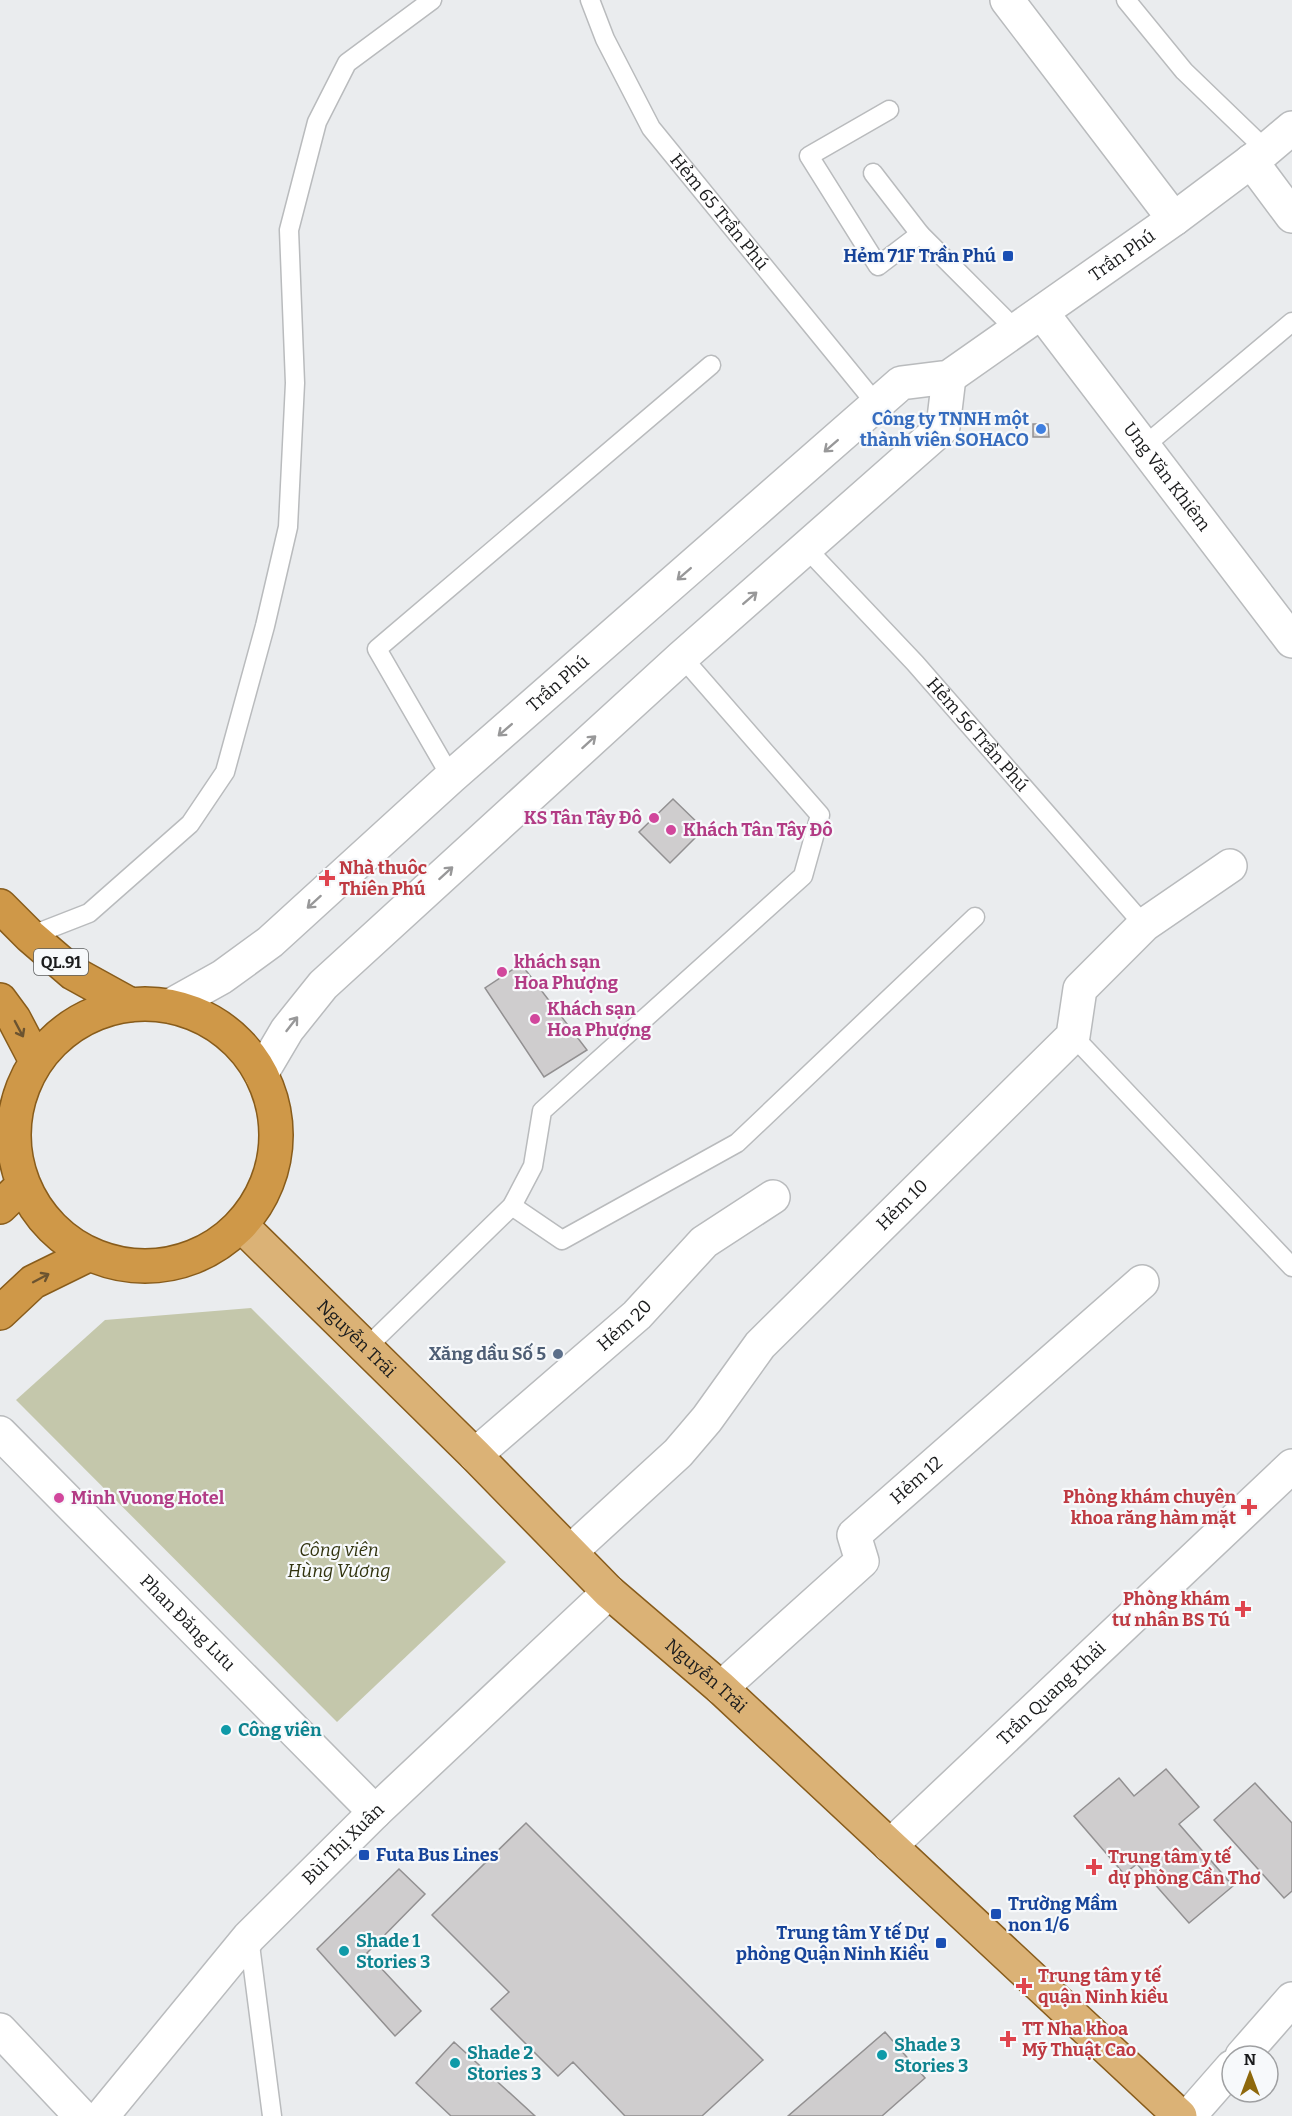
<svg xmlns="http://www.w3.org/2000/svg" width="1292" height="2116" viewBox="0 0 1292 2116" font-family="Bitter,serif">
<rect width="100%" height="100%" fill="#eaecee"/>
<path fill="#c4c7ab" d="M251 1308 506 1562 337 1722 16 1400 105 1320Z"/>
<path fill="#cfcdce" stroke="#929091" stroke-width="1.5" d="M1033 424H1048L1049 437H1033Z
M673 799 704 829 670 863 639 832Z
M521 964 587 1050 544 1077 485 988Z
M1166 1769 1199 1807 1179 1824 1233 1886 1189 1923 1137 1864 1124 1874 1074 1816 1119 1778 1134 1796Z
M1255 1783 1292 1823V1891L1284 1898 1214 1820Z
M526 1823 763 2060 702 2116H625L573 2062 558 2076 491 2009 509 1992 432 1915Z
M399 1869 425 1894 367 1953 421 2011 395 2036 317 1949Z
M885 2032 925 2078 882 2116H788Z
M454 2042 535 2116H451L416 2083Z"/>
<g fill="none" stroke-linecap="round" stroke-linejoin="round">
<g stroke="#b9bbbd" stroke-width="21">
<g id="service">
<path id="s1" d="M590 0 605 39 651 128 877 405"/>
<path d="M1126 0 1184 71 1266 150"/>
<path d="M889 110 809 156 878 266 920 234 1016 330"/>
<path d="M873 173 920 234"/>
<path d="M1143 447 1292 322"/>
<path id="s2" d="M807 549 915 663 1144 925"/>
<path d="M451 777 377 649 711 365"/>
<path d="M30 936 89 913 190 824 225 772 265 626 288 527 295 383 289 230 317 122 347 63 432 0"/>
<path d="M1073 1036 1292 1267"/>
<path d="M512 1206 562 1240 737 1143 975 917"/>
<path d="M366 1348 512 1206 533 1166 542 1111 803 876 820 815 682 657"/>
<path d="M249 1937 272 2116"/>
</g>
</g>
<g stroke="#b9bbbd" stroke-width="36">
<g id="minor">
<path d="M1007 0 1174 219"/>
<path d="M1251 161 1292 216"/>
<path id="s3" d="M0 1433 375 1812"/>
<path id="s4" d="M475 1455 637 1315 704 1242 773 1197"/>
<path id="s5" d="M570 1552 678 1453 707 1419 760 1345 1073 1036 1080 989 1144 925 1230 866"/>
<path id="s6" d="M721 1688 862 1561 854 1535 1142 1282"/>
<path d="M0 2030 81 2116"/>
<path d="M1242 2056 1292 1999"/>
<path id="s7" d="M102 2116 249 1937 375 1812 609 1592"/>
<path d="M1189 2116 1232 2067"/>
</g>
</g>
<g stroke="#b9bbbd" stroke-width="36">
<g id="tertiary">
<path id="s8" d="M1042 313 1292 641"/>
<path id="s9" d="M170 1006 222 977 270 942 451 777 901 383 949 377 1174 219 1266 150 1292 128"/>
<path d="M261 1074 287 1030 323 985 682 657 943 427 949 377"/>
<path id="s10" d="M890 1846 1292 1466"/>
</g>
</g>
<g stroke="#885c1b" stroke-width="36">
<g id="primary">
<path id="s11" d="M241 1225 475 1455 609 1592 721 1688 1180 2116"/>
</g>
</g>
<g stroke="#885c1b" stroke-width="36">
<path id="trunk" d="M0 906 30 936 73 973 131 1005
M0 1000 14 1019 36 1061
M14 1135a131 131 0 1 1 262 0a131 131 0 1 1-262 0Z
M0 1207 23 1185
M0 1313 33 1282 90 1254"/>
</g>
<use href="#service" stroke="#fff" stroke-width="18"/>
<use href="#minor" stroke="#fff" stroke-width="33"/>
<use href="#tertiary" stroke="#fff" stroke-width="33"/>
<use href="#primary" stroke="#dbb276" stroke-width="33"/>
<use href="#trunk" stroke="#cf9848" stroke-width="33"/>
</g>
<defs><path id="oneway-shaft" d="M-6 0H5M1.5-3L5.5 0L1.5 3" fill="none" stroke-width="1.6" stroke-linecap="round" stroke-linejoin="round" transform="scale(1.5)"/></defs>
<g stroke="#989899">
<use href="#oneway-shaft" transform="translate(831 446) rotate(139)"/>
<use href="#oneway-shaft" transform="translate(684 574) rotate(139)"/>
<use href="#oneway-shaft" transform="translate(750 598) rotate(-41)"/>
<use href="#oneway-shaft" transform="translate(505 730) rotate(139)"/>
<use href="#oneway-shaft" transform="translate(589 742) rotate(-42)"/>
<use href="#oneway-shaft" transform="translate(446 873) rotate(-42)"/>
<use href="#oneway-shaft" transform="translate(314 902) rotate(138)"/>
<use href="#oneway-shaft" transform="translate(292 1024) rotate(-52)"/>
</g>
<g stroke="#6b5330">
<use href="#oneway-shaft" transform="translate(19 1029) rotate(62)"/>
<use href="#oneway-shaft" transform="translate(41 1278) rotate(-28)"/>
</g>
<g fill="#1a4fb4" stroke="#f7f9fb" stroke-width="2">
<rect x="1002" y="250" width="12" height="12" rx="3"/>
<rect x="358" y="1849" width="12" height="12" rx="3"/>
<rect x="990" y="1908" width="12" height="12" rx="3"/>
<rect x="935" y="1937" width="12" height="12" rx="3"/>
</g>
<circle fill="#3f7fe0" stroke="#f7f9fb" stroke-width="2" cx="1041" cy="429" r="6"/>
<g fill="#d1479c" stroke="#f7f9fb" stroke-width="2">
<circle cx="654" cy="818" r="6"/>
<circle cx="671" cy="830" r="6"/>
<circle cx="502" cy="972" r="6"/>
<circle cx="535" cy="1019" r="6"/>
<circle cx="59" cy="1498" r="6"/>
</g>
<g fill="#e0444e" stroke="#f7f9fb" stroke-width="2">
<path d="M324 869h6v6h6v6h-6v6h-6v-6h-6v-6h6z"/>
<path d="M1246 1498h6v6h6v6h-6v6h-6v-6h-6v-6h6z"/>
<path d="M1240 1600h6v6h6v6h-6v6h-6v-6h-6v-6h6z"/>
<path d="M1091 1858h6v6h6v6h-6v6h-6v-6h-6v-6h6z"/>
<path d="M1021 1977h6v6h6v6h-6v6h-6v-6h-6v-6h6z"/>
<path d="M1005 2030h6v6h6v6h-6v6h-6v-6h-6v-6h6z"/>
</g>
<circle fill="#5c6f8a" stroke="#f7f9fb" stroke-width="2" cx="558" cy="1354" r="6"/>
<g fill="#0f9aa8" stroke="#f7f9fb" stroke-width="2">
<circle cx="226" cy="1730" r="6"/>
<circle cx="344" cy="1951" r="6"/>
<circle cx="882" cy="2055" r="6"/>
<circle cx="455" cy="2063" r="6"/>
</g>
<g text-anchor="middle" stroke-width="4.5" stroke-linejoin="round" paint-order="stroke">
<rect fill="#f7f9fb" stroke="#5c5e5f" stroke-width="1.5" x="34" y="949" width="54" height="26" rx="4.5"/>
<g font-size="16" font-weight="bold" fill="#1a1b1c">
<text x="61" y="968">QL.91</text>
</g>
<g font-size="18" fill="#1a1b1c" stroke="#f7f9fb">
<text dy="6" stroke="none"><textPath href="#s1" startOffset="250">Hẻm 65 Trần Phú</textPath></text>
<text dy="6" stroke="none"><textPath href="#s9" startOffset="1222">Trần Phú</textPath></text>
<text dy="6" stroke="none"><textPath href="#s8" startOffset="206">Ung Văn Khiêm</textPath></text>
<text dy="6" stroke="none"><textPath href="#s9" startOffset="506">Trần Phú</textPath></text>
<text dy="6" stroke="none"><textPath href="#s2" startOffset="252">Hẻm 56 Trần Phú</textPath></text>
<text dy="6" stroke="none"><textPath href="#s5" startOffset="482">Hẻm 10</textPath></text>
<text dy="6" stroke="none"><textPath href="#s4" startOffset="198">Hẻm 20</textPath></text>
<text dy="6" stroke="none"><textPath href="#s11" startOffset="162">Nguyễn Trãi</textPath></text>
<text dy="6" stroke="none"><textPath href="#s6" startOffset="300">Hẻm 12</textPath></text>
<text dy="6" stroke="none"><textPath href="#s3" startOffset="267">Phan Đăng Lưu</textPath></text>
<text dy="6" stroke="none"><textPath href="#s11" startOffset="648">Nguyễn Trãi</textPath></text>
<text dy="6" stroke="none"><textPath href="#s10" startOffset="222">Trần Quang Khải</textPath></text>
<text dy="6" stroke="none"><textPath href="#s7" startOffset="364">Bùi Thị Xuân</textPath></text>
</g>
<g font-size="18" font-weight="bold" fill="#164399" stroke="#f7f9fb" text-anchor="end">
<text x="996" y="262">Hẻm 71F Trần Phú</text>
<text x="376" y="1861" text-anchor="start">Futa Bus Lines</text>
<text x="1008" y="1910" text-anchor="start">Trường Mầm<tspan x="1008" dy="21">non 1/6</tspan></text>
<text x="929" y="1939">Trung tâm Y tế Dự<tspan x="929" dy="21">phòng Quận Ninh Kiều</tspan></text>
</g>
<g font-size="18" font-weight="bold" fill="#366cbe" stroke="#f7f9fb" text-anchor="end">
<text x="1029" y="425">Công ty TNNH một<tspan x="1029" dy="21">thành viên SOHACO</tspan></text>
</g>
<g font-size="18" font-weight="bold" fill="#b23c85" stroke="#f7f9fb" text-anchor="start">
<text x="642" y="824" text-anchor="end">KS Tân Tây Đô</text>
<text x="683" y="836">Khách Tân Tây Đô</text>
<text x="514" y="968">khách sạn<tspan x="514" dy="21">Hoa Phượng</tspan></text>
<text x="547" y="1015">Khách sạn<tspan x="547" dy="21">Hoa Phượng</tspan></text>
<text x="71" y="1504">Minh Vuong Hotel</text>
</g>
<g font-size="18" font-weight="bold" fill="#be3a42" stroke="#f7f9fb" text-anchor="start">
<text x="339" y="874">Nhà thuôc<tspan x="339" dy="21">Thiên Phú</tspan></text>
<text x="1236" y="1503" text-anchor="end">Phòng khám chuyên<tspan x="1236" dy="21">khoa răng hàm mặt</tspan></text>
<text x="1230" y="1605" text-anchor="end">Phòng khám<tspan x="1230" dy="21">tư nhân BS Tú</tspan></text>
<text x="1108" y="1863">Trung tâm y tế<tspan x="1108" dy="21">dự phòng Cần Thơ</tspan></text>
<text x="1038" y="1982">Trung tâm y tế<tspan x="1038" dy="21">quận Ninh kiều</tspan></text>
<text x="1022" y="2035">TT Nha khoa<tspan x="1022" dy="21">Mỹ Thuật Cao</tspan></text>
</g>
<g font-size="18" font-weight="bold" fill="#4e5e75" stroke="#f7f9fb" text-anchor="end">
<text x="546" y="1360">Xăng dầu Số 5</text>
</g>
<g font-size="18" font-style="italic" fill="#30320d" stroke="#f7f9fb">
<text x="339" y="1556">Công viên<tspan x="339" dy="21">Hùng Vương</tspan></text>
</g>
<g font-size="18" font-weight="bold" fill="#0d838f" stroke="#f7f9fb" text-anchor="start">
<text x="238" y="1736">Công viên</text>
<text x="356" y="1947">Shade 1<tspan x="356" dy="21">Stories 3</tspan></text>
<text x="894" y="2051">Shade 3<tspan x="894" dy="21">Stories 3</tspan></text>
<text x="467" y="2059">Shade 2<tspan x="467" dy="21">Stories 3</tspan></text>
</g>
</g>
<g transform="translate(1250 2074)"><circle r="28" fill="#f7f9fb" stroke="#9fa0a2" stroke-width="1.5"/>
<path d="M0-4.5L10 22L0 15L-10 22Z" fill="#8e680c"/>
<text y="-9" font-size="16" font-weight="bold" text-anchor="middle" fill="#1a1b1c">N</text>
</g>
</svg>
